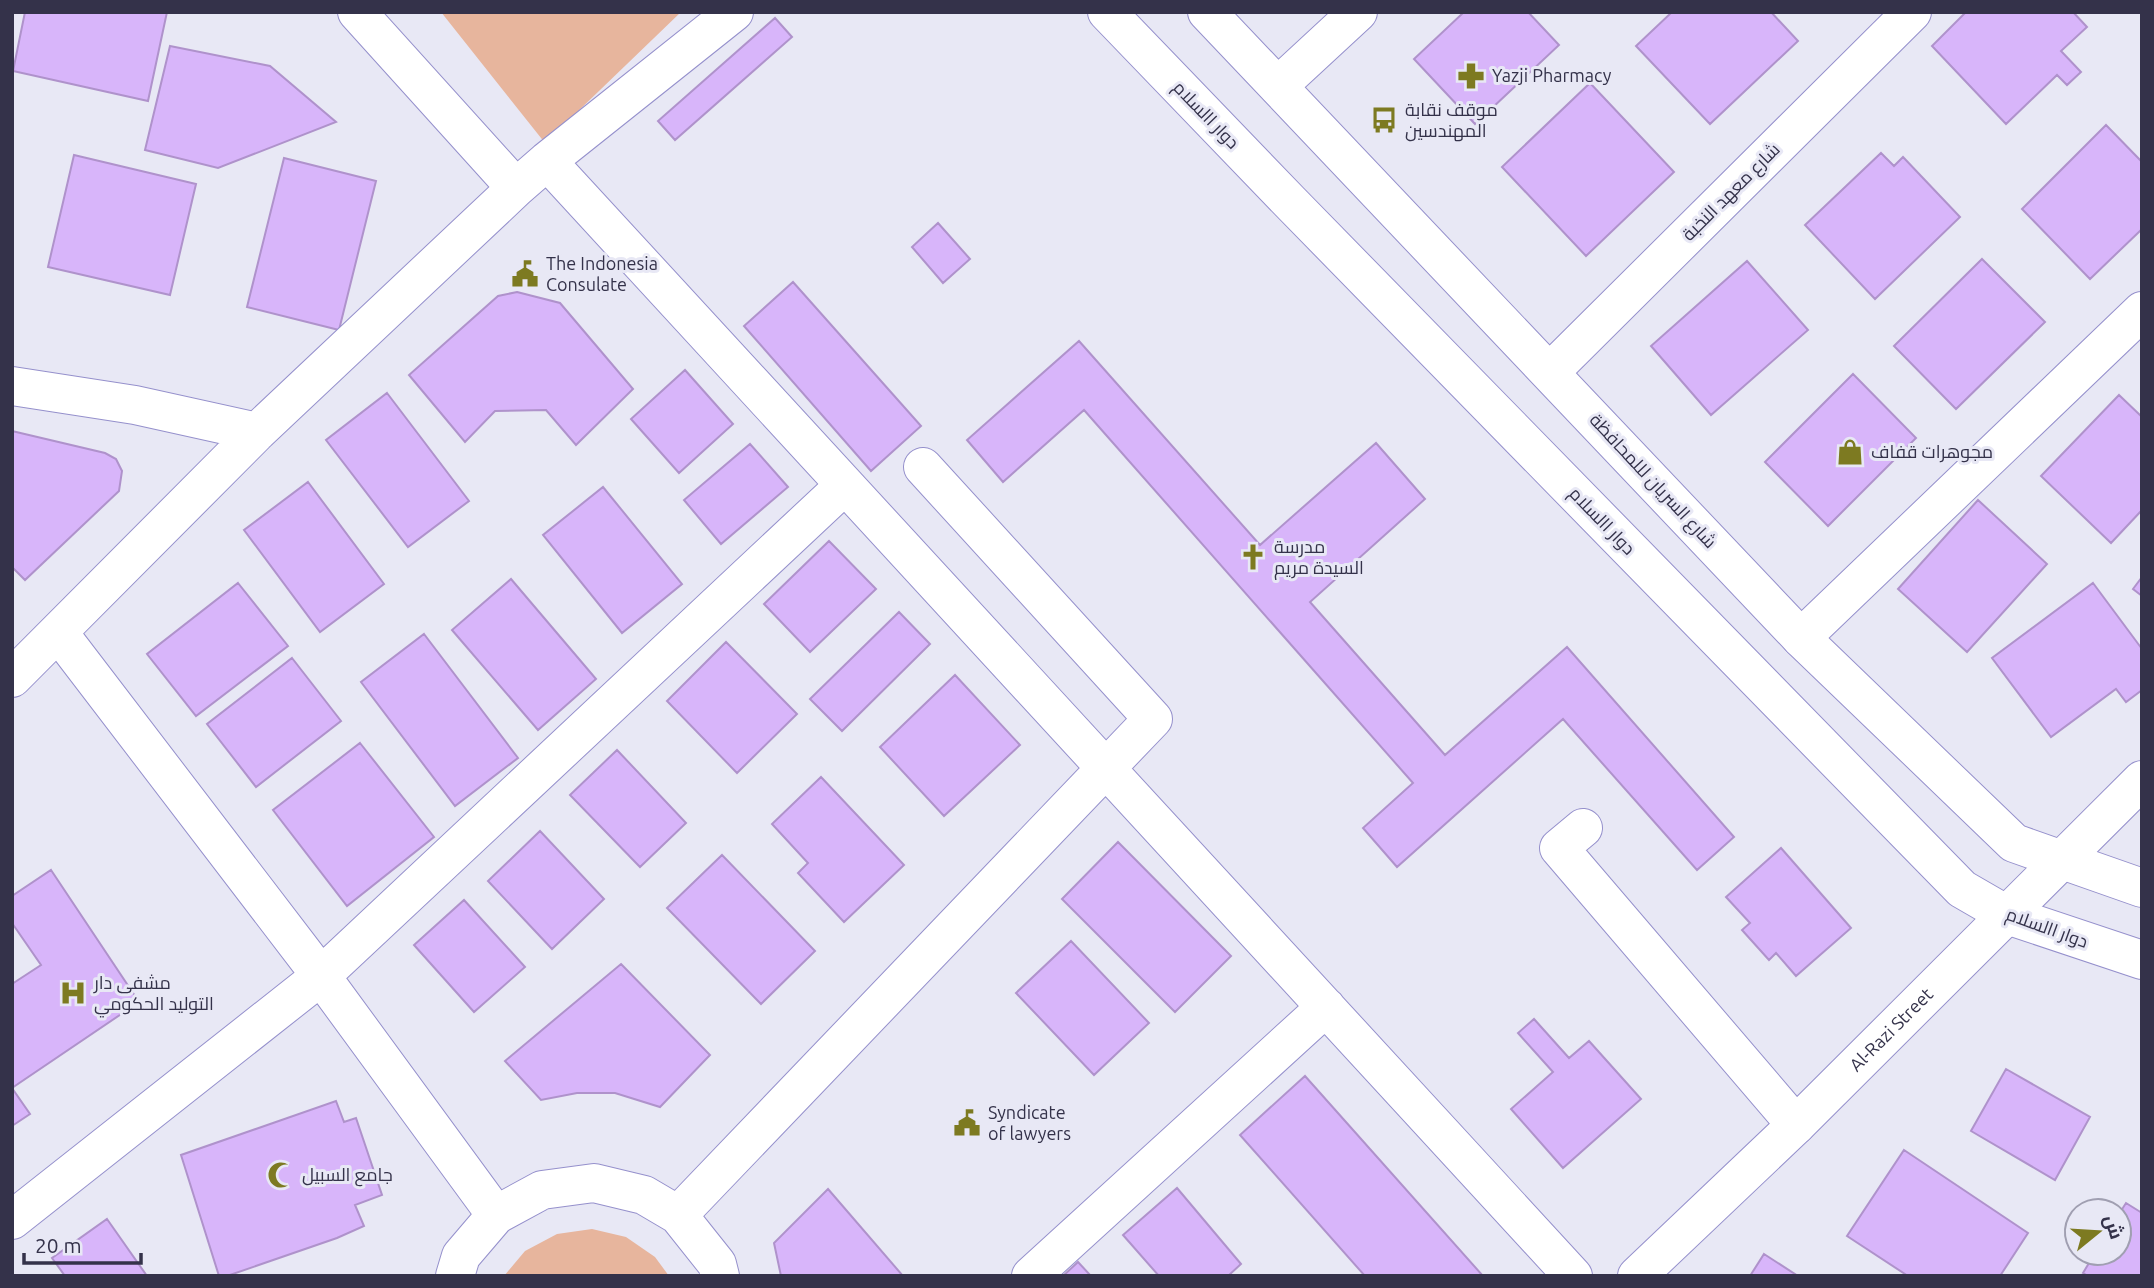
<svg xmlns="http://www.w3.org/2000/svg" width="2154" height="1288" viewBox="0 0 2154 1288" font-family="Ubuntu,Cairo,sans-serif">
<rect width="100%" height="100%" fill="#e8e8f5"/>
<path fill="#e7b59d" d="M441 12H681L545 143Z
M592 1229 626 1237 655 1257 669 1276H504L525 1251 557 1234Z"/>
<path fill="#d8b5fa" stroke="#af92cb" stroke-width="2" d="M25 12H167L148 101 13 71Z
M1464 12H1528L1559 45 1475 124 1414 59Z
M1672 12H1771L1798 41 1710 124 1636 46Z
M1966 12H2073L2087 27 2061 51 2081 72 2067 85 2057 75 2006 124 1932 46Z
M775 18 792 37 675 140 658 121Z
M170 46 270 66 336 122 218 168 145 150Z
M1590 83 1674 172 1586 256 1502 167Z
M2106 125 2142 162V229L2090 279 2022 209Z
M1881 153 1894 166 1903 157 1960 217 1875 299 1805 225Z
M74 155 196 184 170 295 48 267Z
M284 158 376 181 339 330 247 307Z
M938 223 970 259 943 283 912 247Z
M1982 259 2045 322 1956 409 1894 346Z
M1747 261 1808 330 1711 415 1651 346Z
M793 282 921 426 871 471 744 326Z
M517 292 560 303 633 389 576 445 546 410 495 411 465 442 409 375 498 296Z
M1079 341 1260 545 1376 443 1425 499 1310 602 1445 755 1567 647 1734 837 1697 870 1563 719 1397 867 1363 828 1413 783 1084 410 1003 482 967 440Z
M685 370 733 424 679 473 631 419Z
M1853 374 1916 438 1828 526 1765 462Z
M387 393 469 501 408 547 326 440Z
M2119 395 2142 417V510L2111 543 2041 476Z
M12 431 105 453 116 459 122 471 119 491 25 580 12 567Z
M750 444 788 487 721 544 684 500Z
M308 482 384 584 320 632 244 530Z
M603 487 682 584 622 633 543 535Z
M1978 500 2047 564 1967 652 1898 589Z
M829 541 876 589 810 652 764 604Z
M2142 577V596L2133 589Z
M511 579 596 679 538 730 452 630Z
M238 583 288 646 196 716 147 654Z
M2093 583 2142 649V690L2126 702 2116 689 2051 737 1992 658Z
M899 612 930 644 842 731 810 699Z
M424 634 518 758 455 806 361 682Z
M726 642 797 714 737 773 667 701Z
M292 658 341 721 256 787 207 724Z
M955 675 1020 745 944 816 880 747Z
M360 743 434 837 347 906 273 810Z
M617 750 686 823 640 867 570 795Z
M821 777 904 865 844 922 798 873 808 863 772 824Z
M540 831 604 899 552 949 488 881Z
M1118 842 1231 956 1175 1012 1062 899Z
M1781 848 1851 928 1796 976 1776 953 1769 960 1742 930 1750 923 1726 897Z
M722 855 815 951 761 1004 667 908Z
M51 870 139 1002 12 1088 30 1114 12 1126V984L41 965 12 923V896Z
M464 900 525 967 474 1012 414 945Z
M1071 941 1149 1023 1094 1075 1016 993Z
M621 964 710 1055 660 1107 615 1093H577L541 1100 505 1061Z
M1534 1019 1569 1058 1589 1041 1641 1099 1563 1168 1511 1109 1553 1072 1518 1033Z
M2006 1069 2090 1117 2055 1180 1971 1131Z
M1305 1076 1483 1276H1365L1240 1135Z
M336 1101 344 1122 356 1118 382 1195 355 1205 364 1226 337 1238 227 1276H219L181 1155Z
M1904 1150 2028 1233 2000 1276H1908L1847 1236Z
M1177 1188 1241 1264 1228 1276H1159L1123 1235Z
M828 1189 903 1276H781L774 1243Z
M2126 1203 2142 1213V1276H2088L2083 1273 2095 1253H2119V1214Z
M107 1219 147 1276H65L52 1258Z
M1764 1254 1798 1276H1750Z
M1078 1262 1091 1276H1063Z"/>
<g fill="none" stroke-linecap="round" stroke-linejoin="round">
<g stroke="#9590cc" stroke-width="40">
<path id="minor" d="M357 12 516 188
M1278 86 1358 12
M547 161 1573 1276
M1550 372 1912 12
M12 386 135 405 257 432
M58 632 321 976 496 1215
M1801 638 2142 311
M12 678 257 432 516 188 547 161 734 12
M1583 828 1559 848 1796 1125
M678 1215 1153 719 923 467
M12 1220 321 976 845 485
M455 1276 461 1256 496 1215 542 1190 594 1183 644 1195 678 1215 717 1264 720 1276
M1031 1276 1326 1007"/>
</g>
<g stroke="#9590cc" stroke-width="40">
<g id="major">
<path d="M1107 12 1289 201 1962 889 2007 915 2142 960"/>
<path d="M1207 12 1801 638 2014 843 2142 888"/>
<path id="s1" d="M1637 1276 1796 1125 2142 780"/>
</g>
</g>
<use href="#minor" stroke="#fff" stroke-width="38"/>
<use href="#major" stroke="#fff" stroke-width="38"/>
</g>
<defs>
<g id="pharmacy-bare" transform="scale(2.1)"><path d="M-2-6h4v4h4v4h-4v4h-4v-4h-4v-4h4Z" fill="#7d7a21" stroke="#e8e8f5" stroke-width="2.5" paint-order="stroke"/></g>
<g id="bus-bare" transform="scale(2.1)"><path d="M-5-6H5V4H4V6H2V4H-2V6H-4V4H-5ZM-3.5-4V0h7V-4ZM-3.5 1.2v1.5H-2V1.2ZM2 1.2v1.5H3.5V1.2Z" fill="#7d7a21" stroke="#e8e8f5" stroke-width="2.5" paint-order="stroke"/></g>
<g id="civic-bare" transform="scale(2.1)"><path d="M-.6-6.5H3V-4.5H.6V-3L4-1V1h2V6H-6V1h2V-1L-.6-3ZM-1.2 2.5V6h2.4V2.5Z" fill="#7d7a21" stroke="#e8e8f5" stroke-width="2.5" paint-order="stroke"/></g>
<g id="shop-bare" transform="scale(2.1)"><path d="M-5-2.5h2.3a2.7 3.5 0 0 1 5.4 0H5L5.5 6h-11ZM-1.5-2.5h3a1.5 2.3 0 0 0-3 0Z" fill="#7d7a21" stroke="#e8e8f5" stroke-width="2.5" paint-order="stroke"/></g>
<g id="church-bare" transform="scale(2.1)"><path d="M-1.2-6h2.4v3.5h3.3v2.4h-3.3V6h-2.4V-.1h-3.3v-2.4h3.3Z" fill="#7d7a21" stroke="#e8e8f5" stroke-width="2.5" paint-order="stroke"/></g>
<g id="hospital-bare" transform="scale(2.1)"><path d="M-5-5h3v3.5h4V-5h3V5h-3V1.5h-4V5h-3Z" fill="#7d7a21" stroke="#e8e8f5" stroke-width="2.5" paint-order="stroke"/></g>
<g id="mosque-bare" transform="scale(2.1)"><path d="M3.5-4.9A6 6 0 1 0 3.5 4.9A5 5 0 1 1 3.5-4.9Z" fill="#7d7a21" stroke="#e8e8f5" stroke-width="2.5" paint-order="stroke"/></g>
</defs>
<g fill-rule="evenodd">
<use href="#pharmacy-bare" x="1471" y="76"/>
<use href="#bus-bare" x="1384" y="120"/>
<use href="#civic-bare" x="525" y="274"/>
<use href="#shop-bare" x="1850" y="452"/>
<use href="#church-bare" x="1253" y="557"/>
<use href="#hospital-bare" x="73" y="993"/>
<use href="#civic-bare" x="967" y="1123"/>
<use href="#mosque-bare" x="281" y="1175"/>
</g>
<g text-anchor="middle" stroke-width="6" stroke-linejoin="round" paint-order="stroke">
<g font-size="18" fill="#34324a" stroke="#e8e8f5" text-anchor="start">
<text x="1492" y="82">Yazji Pharmacy</text>
<text x="1405" y="116">موقف نقابة<tspan x="1405" dy="21">المهندسين</tspan></text>
<text x="546" y="270">The Indonesia<tspan x="546" dy="21">Consulate</tspan></text>
<text x="1871" y="458">مجوهرات قفاف</text>
<text x="1274" y="553">مدرسة<tspan x="1274" dy="21">السيدة مريم</tspan></text>
<text x="94" y="989">مشفى دار<tspan x="94" dy="21">التوليد الحكومي</tspan></text>
<text x="988" y="1119">Syndicate<tspan x="988" dy="21">of lawyers</tspan></text>
<text x="302" y="1181">جامع السبيل</text>
</g>
<g font-size="18" fill="#34324a" stroke="#e8e8f5">
<text transform="translate(1206 115) rotate(46)" y="6">دوار االسلام</text>
<text transform="translate(1731 192) rotate(-45)" y="6">شارع معهد النخبة</text>
<text transform="translate(1653 481) rotate(47)" y="6">شارع السريان لللمحافظة</text>
<text transform="translate(1602 521) rotate(46)" y="6">دوار االسلام</text>
<text transform="translate(2047 928) rotate(20)" y="6">دوار االسلام</text>
<text dy="6" stroke="none"><textPath href="#s1" startOffset="354">Al-Razi Street</textPath></text>
</g>
</g>
<rect width="2154" height="1288" fill="none" stroke="#34324a" stroke-width="28"/>
<g transform="translate(2098 1232) rotate(72)"><circle r="33" fill="#e8e8f5" stroke="#a09fb1" stroke-width="2"/>
<path d="M0-5L12 26L0 18L-12 26Z" fill="#7d7a21"/>
<text y="-10" font-size="19" font-weight="bold" text-anchor="middle" fill="#34324a">ش</text>
</g>
<path d="M24 1253v10h117v-10" fill="none" stroke="#34324a" stroke-width="3.5"/>
<text x="35" y="1253" font-size="21" fill="#34324a" stroke="#e8e8f5" stroke-width="5" paint-order="stroke">20 m</text>
</svg>
